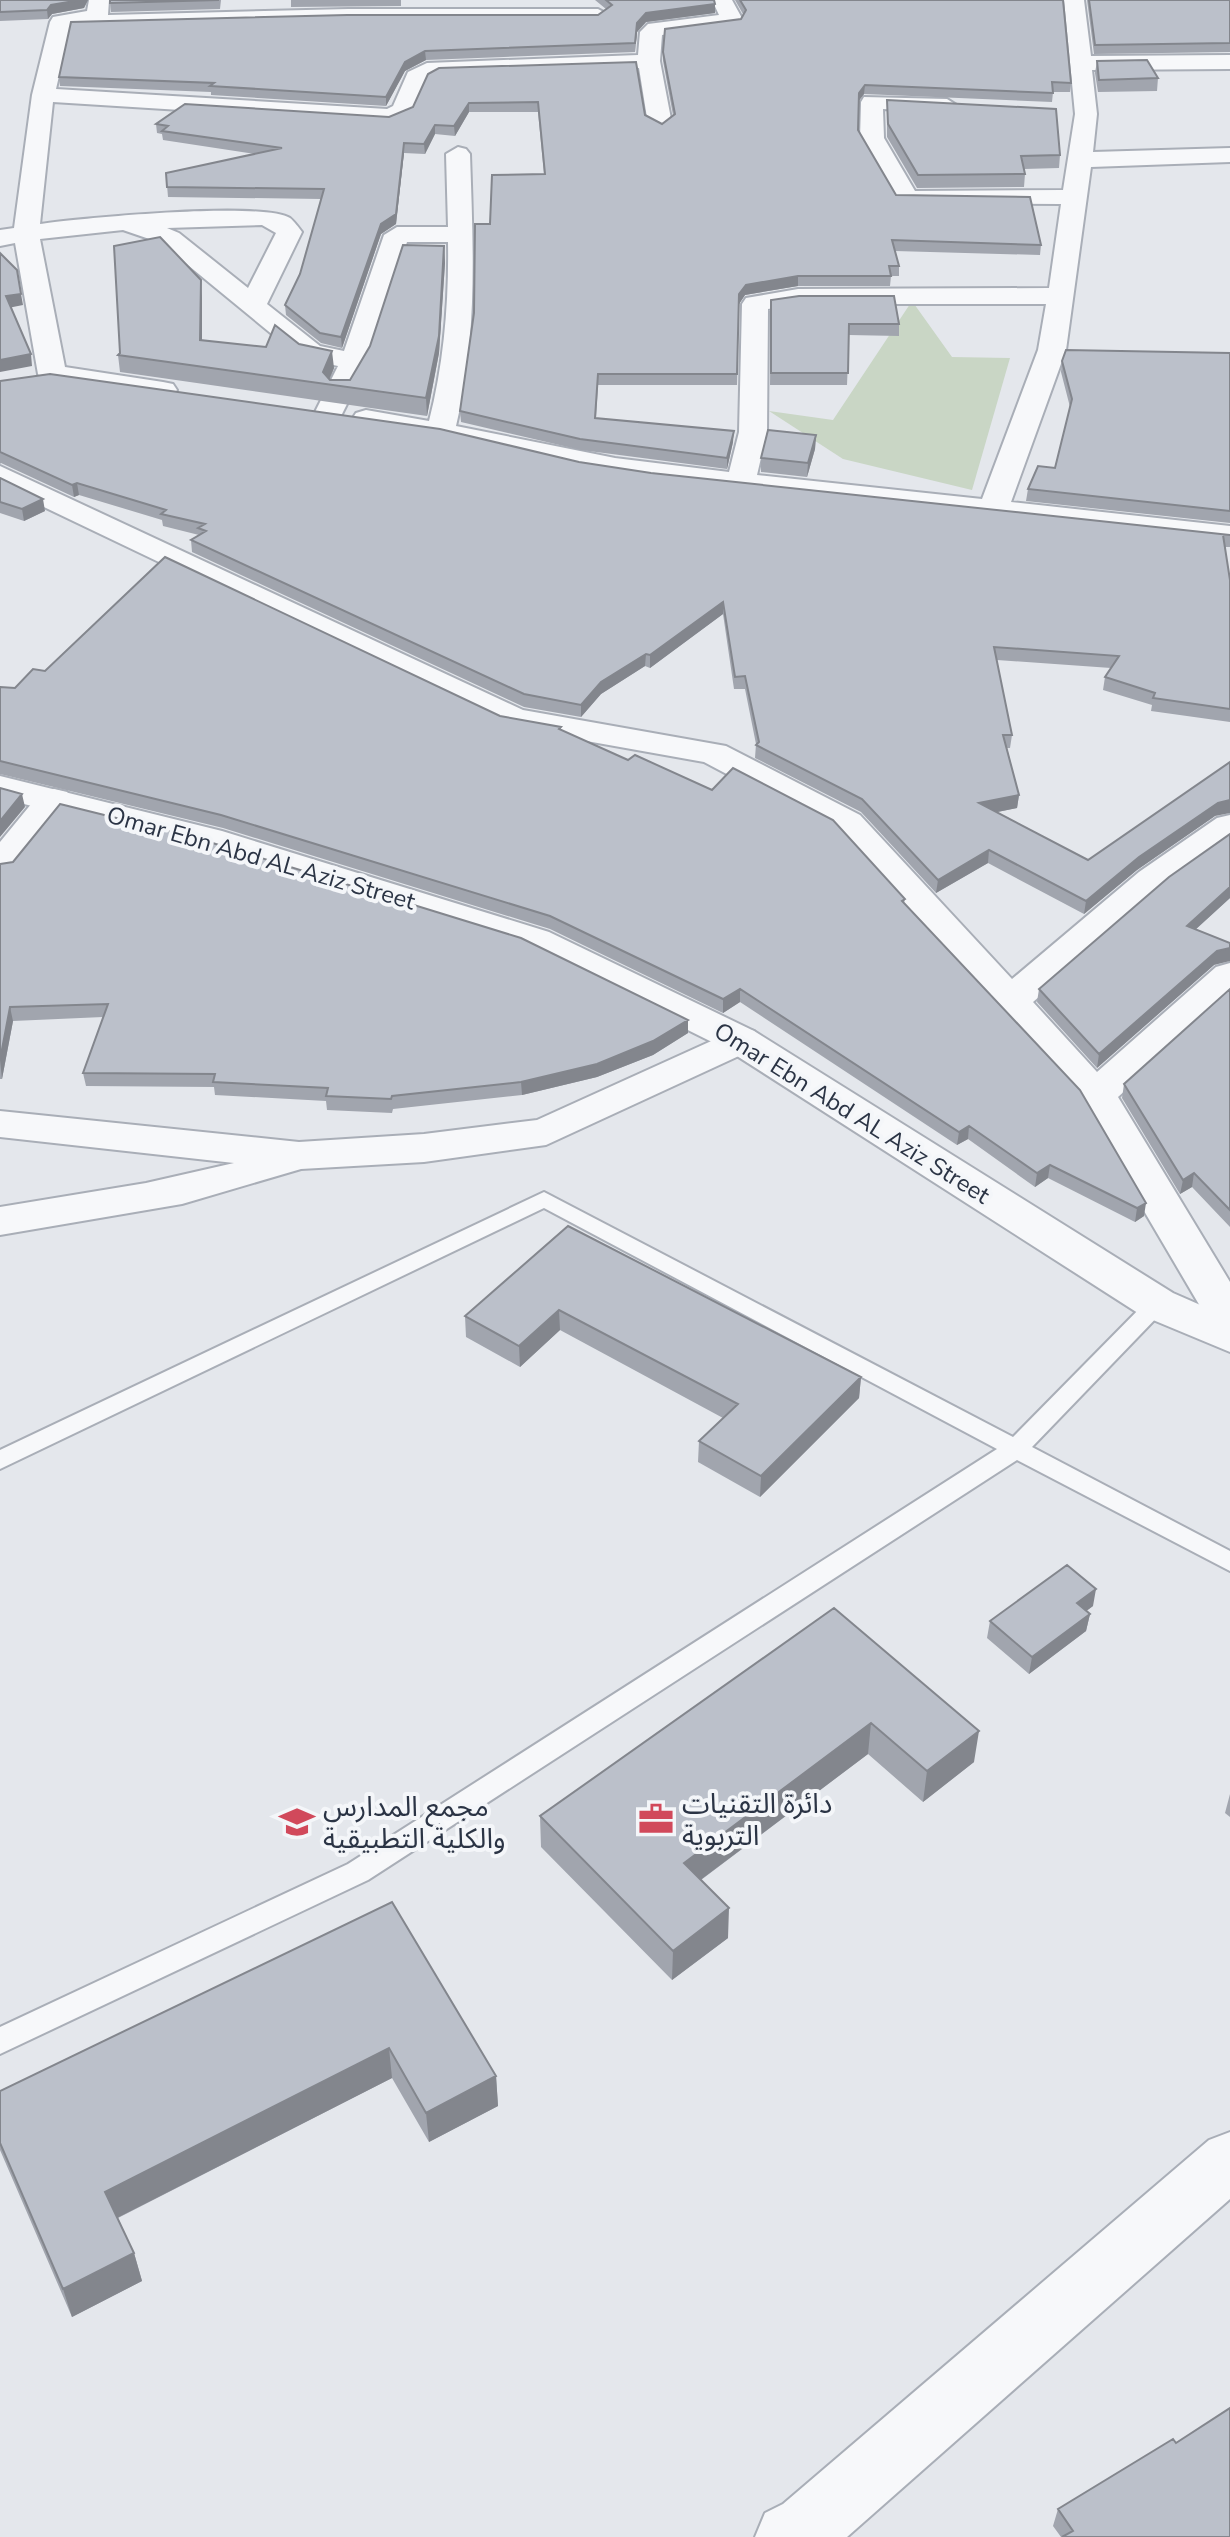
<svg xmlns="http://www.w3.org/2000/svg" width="1230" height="2537" viewBox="0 0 1230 2537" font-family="'Nunito Sans','Noto Sans Arabic',sans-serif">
<rect width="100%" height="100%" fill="#e4e7ec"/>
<path fill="#c9d6c5" d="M912 301 952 357 1010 358 972 490 843 459 769 411 833 420Z"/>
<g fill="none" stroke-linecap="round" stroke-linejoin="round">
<g stroke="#a9aeb7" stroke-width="4">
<path id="service" d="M544 1192 1013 1437 1149 1299H1165L1168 1304 1165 1309 1032 1447 1230 1551V1571L1017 1460 368 1880 0 2054V2027L348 1864 997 1449 544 1208 0 1469V1450Z"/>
</g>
<g stroke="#a9aeb7" stroke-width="4">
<path id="minor" d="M89 0H109L108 15 348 9H598L609 15 598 21H348L70 28 56 89 387 109 393 106 408 72 427 63 638 55 640 32 648 24 719 15 712 0H732L743 20 740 25 662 35 660 61 672 124 660 131 648 124 639 68 439 74 426 81 411 115 390 123 53 102 40 224C79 218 262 201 290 218 294 221 299 228 302 232L267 304 320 346 344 351 384 235 397 227H448L446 154 458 147 466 149 470 154C473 246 478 336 456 426L615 458 729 472 739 432 742 304 746 298 798 289 1049 288 1061 204 898 203 860 138 861 102 864 97 947 99 958 106 947 113 883 109 884 138 915 191 1063 190 1075 114 1064 0H1084L1091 56 1230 55V69L1092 70 1097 114 1093 152 1230 148V162L1091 167 1066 350 1011 502 1230 526V544L651 482 356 425 352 419 356 413 366 410 429 421C444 363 449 301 448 242H407L368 362 342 414 338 420H318L314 414 338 366 301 358 161 243 123 230 40 239 65 367 163 382 173 384 177 390 173 396 163 398 42 380 38 374 15 243 0 246V230L14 228 32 95 50 22 53 17 87 11ZM262 225 276 233 248 288 179 233 167 228ZM798 304H1046L1038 350 982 499 757 475 767 432 768 309Z
M0 466 523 710 726 746 860 815 1012 979 1139 872 1217 818 1230 815V842L1165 888 1033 1002 1097 1072 1216 967 1230 963V996L1118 1097 1230 1282V1335L1214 1330 1080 1102 834 831 704 762 502 726 0 486Z
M54 789 67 792 72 800 13 873 0 876V842L41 792Z
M740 1028 754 1031 760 1040 754 1049 546 1145 424 1162 301 1169 182 1204 0 1235V1207L146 1183 234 1163 0 1137V1111L299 1142 424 1134 537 1120Z
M1230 2132V2199L847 2537H755L765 2513 783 2504 1209 2140Z"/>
</g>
<g stroke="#a9aeb7" stroke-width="4">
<path id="tertiary" d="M0 776 222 831 549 932 754 1031 1173 1293 1230 1318V1352L1141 1315 726 1049 523 948 196 847 0 798Z"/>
</g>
<use href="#service" fill="#f7f8fa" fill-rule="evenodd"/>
<use href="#minor" fill="#f7f8fa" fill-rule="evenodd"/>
<use href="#tertiary" fill="#f7f8fa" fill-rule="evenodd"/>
</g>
<path fill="#a1a5ae" d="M0 0H88L84 8 52 14 48 19 0 21Z
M110 0H221L220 9 111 12Z
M291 0H401V6L291 7Z
M595 0H714L715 13 646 22 637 32 635 52 426 60 405 71 386 106 211 95V92L60 86 59 77 598 15 606 9Z
M735 0H1063L1071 83 1070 92H1053L1052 102 864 94 858 101V130L896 195 1041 245 1040 255 895 251 899 266V276H891L890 286H798L745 295 739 304 737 385H598L596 418 733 442 727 469 581 450 461 422 460 411 490 224 544 174 538 112H469L455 136 435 134 425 154 404 153 396 224 381 234 342 348 321 343 286 315 285 305 300 274 321 199 168 197 166 173 255 154 163 140 162 134 157 133 156 124 389 117 413 107 428 74 645 115 662 124 673 115 663 61V52L741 19 743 14Z
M1087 0H1230V52L1094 54Z
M1097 61 1158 78 1157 91 1098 92 1095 73Z
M887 100 1060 155 1059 168 1024 169 1025 174 1024 187 917 188 887 137Z
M444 246 445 263 439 353 427 416 120 372 118 355 202 297V340L266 347 299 344 334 368 330 380H350Z
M771 300 899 324V336L849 335 847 385H770Z
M1230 353V523L1026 501 1028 489 1055 468 1070 407 1061 372 1062 361Z
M0 381 651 473 1230 535V547H1225L1230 580V722L1151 711 1152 705 1103 690 1105 677 1111 668 997 660 1012 735 1010 748H1007L1019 795 1017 808 997 812 1088 860 1215 816 1137 870 1084 914 988 863 936 893 861 812 755 758 756 744 745 689H734L723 614 650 668 645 666 601 694 581 717 524 707 192 552 191 540 199 535 163 526 162 520 79 495 74 497 1 463 0 464Z
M816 435 815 449 807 477 761 472V458Z
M0 478 45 511 24 521 0 513Z
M45 671 500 716 561 727V730L905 899 904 903 1144 1216 1135 1222 1048 1178 1035 1187 968 1139 957 1145 740 1002 723 1013 550 929 223 828 0 774V687L15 688Z
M1230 834V898L1195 930 1214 965 1097 1068 1037 1002 1039 989Z
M0 864 688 1033 653 1055 597 1077 522 1095 393 1109 392 1113 327 1110 326 1101 215 1095 214 1087 86 1086 83 1073 103 1017 13 1021 2 1079H0Z
M1230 989V1227L1192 1187 1180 1194 1122 1098 1124 1084Z
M568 1226 861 1377 859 1398 760 1497 698 1462 699 1441 723 1418 560 1330 520 1367 466 1337 465 1316Z
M1093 1606 1086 1611 1090 1614 1086 1631 1029 1674 987 1638 990 1621Z
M834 1608 974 1762 923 1802 868 1754 701 1880 728 1938 672 1980 541 1847 540 1816Z
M1230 1794V1817L1225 1813Z
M392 1902 496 2076 498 2106 429 2142 392 2078 118 2218 134 2253 142 2281 72 2317 0 2150V2091Z
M1176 2443 1230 2537H1061L1053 2526 1058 2509Z"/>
<path fill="#83868d" d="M80 0H88L84 8 52 14 48 19 47 10 51 5Z
M715 4V13L646 22 637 32 635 52 637 23 646 13Z
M425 51 426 60 405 71 386 106V97L405 62Z
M865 85 864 94 858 102 859 93Z
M469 103V112L455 136 454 126Z
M435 125V134L425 154 424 144Z
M404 143V153L396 224 381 234 342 348 341 337Z
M444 246 445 263 439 353 427 416 426 398Z
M798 276V286L745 295 739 304V294L746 285Z
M201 280 202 297V357L200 340Z
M21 294 23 305 8 308 6 296Z
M332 351 334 368 327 384 323 372Z
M31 354 32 366 0 372V360Z
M734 431 733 442 727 469V458Z
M816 435 815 449 807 477 808 463Z
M77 483 79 495 74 497 72 485Z
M43 499 45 511 24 521 22 509Z
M723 602V614L650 668V655Z
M646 654 645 666 601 694 581 717V705L601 682Z
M22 794 25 807 0 837V821Z
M1019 795 1017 808 978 816 979 803Z
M1230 800V813L1215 816 1137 870 1084 914 1086 901 1139 857 1218 803Z
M989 850 988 863 936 893 938 880Z
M1230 887V898L1184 940 1187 926Z
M1230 948V961L1214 965 1097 1068 1099 1054 1217 951Z
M740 989V1002L723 1013V999Z
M10 1007 13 1021 2 1079 0 1060Z
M688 1020V1033L653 1055 597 1077 522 1095 521 1082Z
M969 1126 968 1139 957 1145 959 1132Z
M1050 1165 1048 1178 1035 1187 1037 1173Z
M1194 1173 1192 1187 1180 1194 1183 1180Z
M1146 1203 1144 1216 1135 1222 1137 1208Z
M559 1310 560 1330 520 1367 519 1346Z
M861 1377 859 1398 760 1497 761 1476Z
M1096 1589 1093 1606 1073 1621 1077 1603Z
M1090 1614 1086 1631 1029 1674 1032 1657Z
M871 1723 868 1754 683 1893 684 1863Z
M979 1731 974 1762 923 1802 927 1771Z
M729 1908 728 1938 672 1980 673 1951Z
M389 2048 392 2078 113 2220 105 2192Z
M496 2076 498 2106 429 2142 426 2113Z
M134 2253 142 2281 72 2317 63 2289Z"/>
<path fill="#bbc0ca" stroke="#83868d" stroke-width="2" d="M0 0H80L51 5 47 10 0 12Z
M110 0H219L110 3Z
M606 0H714L715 4 646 13 637 23 635 43 425 51 405 62 386 97 210 86 214 83 59 77 71 22 347 15H598L612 5Z
M740 0H1063L1071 83 1052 82 1053 93 865 85 859 93 858 130 896 195 1030 197 1041 245 892 240 899 266H889L891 276H798L746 285 739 294 737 374H598L595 418 734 431 727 458 580 439 460 411 474 313 475 224H490L492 175 545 174 538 102 469 103 454 126 435 125 424 144 404 143 396 214 381 224 341 337 320 333 285 305 300 274 324 189 167 187 166 173 282 148 162 131 168 126 156 124 185 104 389 117 413 107 428 74 439 68 636 62 645 115 662 124 675 114 663 52 665 29 741 19 746 10Z
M1089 0H1230V43L1095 45Z
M1147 60 1158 78 1099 80 1097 61Z
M887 100 1056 109 1060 155 1021 156 1025 174 918 175 888 124Z
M160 237 201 280 200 340 266 347 275 325 299 344 332 351 323 372 330 380H350L370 346 403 245 444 246 439 336 426 398 118 355 120 353 114 246Z
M0 253 17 270 21 294 6 296 31 354 0 360Z
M799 296H894L899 324H849L848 373H771V300Z
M1066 350 1230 353V511L1028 489 1038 466 1055 468 1072 399 1062 361Z
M50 374 440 429 579 462 651 473 1230 535H1223L1230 580V709L1153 698 1155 693 1105 677 1119 656 994 647 1012 735H1003L1019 795 979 803 1088 860 1230 762V800L1218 803 1139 857 1086 901 989 850 938 880 862 799 756 745 759 742 745 676 735 677 723 602 650 655 646 654 601 682 581 705 524 694 191 540 206 531 198 528 205 524 161 514 166 510 77 483 72 485 0 452V381Z
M768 430 816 435 808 463 761 458Z
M0 478 43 499 22 509 0 502Z
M165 557 500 716 561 727 559 729 628 760 635 755 712 790 733 768 833 820 905 899 902 901 1080 1090 1146 1203 1137 1208 1050 1165 1037 1173 969 1126 959 1132 740 989 723 999 550 916 221 815 0 761V687L15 688 33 669 45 671Z
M0 788 22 794 0 821Z
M60 804 193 837 521 938 688 1020 653 1041 597 1064 521 1082 392 1096 391 1099 326 1096 328 1088 213 1082 215 1074 83 1073 108 1004 10 1007 0 1060V864L13 862Z
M1230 834V887L1187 926 1230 943V948L1217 951 1099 1054 1039 989 1169 877Z
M1230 989V1210L1194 1173 1183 1180 1124 1084Z
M568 1226 861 1377 761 1476 699 1441 738 1404 559 1310 519 1346 465 1316Z
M1067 1565 1096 1589 1077 1603 1090 1614 1032 1657 990 1621Z
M834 1608 979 1731 927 1771 871 1723 684 1863 729 1908 673 1951 540 1816Z
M392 1902 496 2076 426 2113 389 2048 105 2192 134 2253 63 2289 0 2143V2091Z
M1230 2408V2537H1062L1073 2531 1058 2509 1173 2439 1176 2443Z"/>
<defs>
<g id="office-bare" transform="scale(2.76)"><path d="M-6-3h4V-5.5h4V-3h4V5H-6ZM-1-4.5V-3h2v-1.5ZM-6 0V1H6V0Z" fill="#d1495b" stroke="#f4f6f9" stroke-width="2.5" paint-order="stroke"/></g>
<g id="school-bare" transform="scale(2.76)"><path d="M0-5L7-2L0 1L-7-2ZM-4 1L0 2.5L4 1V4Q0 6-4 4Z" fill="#d1495b" stroke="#f4f6f9" stroke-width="2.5" paint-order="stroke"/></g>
</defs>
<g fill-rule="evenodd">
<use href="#office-bare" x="656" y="1819"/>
<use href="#school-bare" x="297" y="1822"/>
</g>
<g text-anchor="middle" stroke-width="8" stroke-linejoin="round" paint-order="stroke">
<g font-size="24" fill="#2b3445" stroke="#f4f6f9">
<text transform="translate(261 858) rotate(16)" y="8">Omar Ebn Abd AL Aziz Street</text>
<text transform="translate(852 1113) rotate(32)" y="8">Omar Ebn Abd AL Aziz Street</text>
</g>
<g font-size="28" fill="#2b3445" stroke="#f4f6f9" text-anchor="start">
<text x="682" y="1813">دائرة التقنيات<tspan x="682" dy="32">التربوية</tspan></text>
<text x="323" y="1816">مجمع المدارس<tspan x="323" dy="32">والكلية التطبيقية</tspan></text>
</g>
</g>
</svg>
